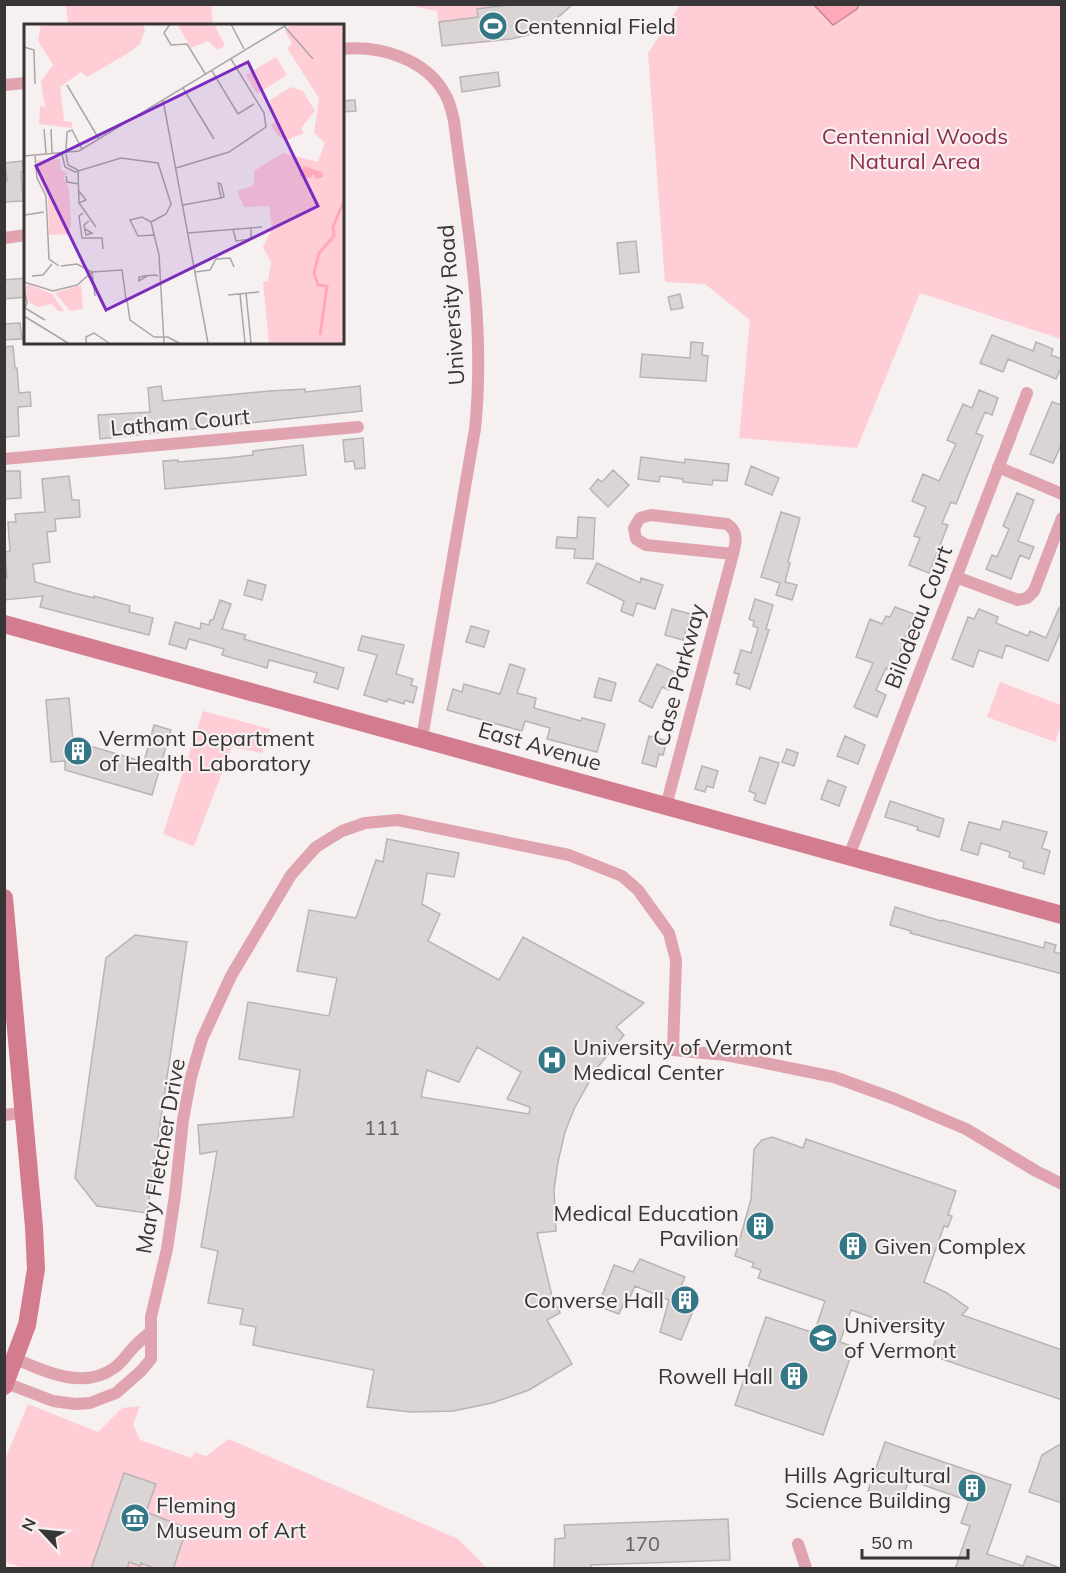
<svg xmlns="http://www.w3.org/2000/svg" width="1066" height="1573" viewBox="0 0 1066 1573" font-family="Mulish,sans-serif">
<rect width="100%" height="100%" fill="#f6f0f1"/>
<path fill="#fecdd6" d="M66 5H211L213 25H68Z
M407 5H572C539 44 488 42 442 46L437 11Z
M680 5H1061V339L920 293 857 448 739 438 750 320 705 284 665 282 648 53Z
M1000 682 1061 705V725L1055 742 987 717Z
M203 711 270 729 262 753 232 747 194 846 163 834Z
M28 1404 98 1432 122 1408 140 1406 133 1424 140 1440 192 1458 195 1452 206 1456 229 1439 458 1539 487 1568H22L5 1562 4 1462Z"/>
<path fill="#ffa9bb" stroke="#c38693" stroke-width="1.5" d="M814 5H859L857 9 833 25Z"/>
<path fill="#dad4d5" stroke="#b9b3b4" stroke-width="1.5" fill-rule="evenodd" d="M515 4H573L550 24 528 35 511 39 442 46 439 22 478 17 477 9Z
M498 72 500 86 462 92 460 77Z
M355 100 356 111 342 112V101Z
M22 161 24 172H21L23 201 4 202V181H7L5 163Z
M636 241 639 272 620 274 617 243Z
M26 278V297L4 299V280Z
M680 294 683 308 671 310 668 297Z
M20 323 22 339 4 340V324Z
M992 335 1033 351 1036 342 1053 349 1051 355 1062 359V366L1056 379 1008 359 1003 372 980 363Z
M691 342 703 343 702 355 708 356 706 381 640 377 642 354 690 358Z
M13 346 15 368H17L19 393 30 392 31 406 18 407 19 436 4 437V347Z
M161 386 163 401 269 391 305 389V392L360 386 362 411 100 439 98 415 150 412 148 388Z
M979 390 998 398 992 415 985 412 976 433 983 436 956 504 951 502 942 523 948 525 929 573 909 565 920 538 914 536 926 507 912 501 923 474 939 481 956 444 947 440 963 404 972 408Z
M1052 402 1062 405V443L1053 463 1030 454Z
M363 438 365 468 355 469 354 461 345 462 343 440Z
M303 445 306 475 165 489 163 461 178 460V462L226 458 253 455V451Z
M641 457 685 463V459L729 464 727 481 713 480 712 485 683 482V479L660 476 659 482 638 479Z
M751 466 779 478 772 495 745 484Z
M613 470 629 485 608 507 590 489 598 479 602 482Z
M4 471H20L21 498 4 499Z
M69 476 72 500H79L80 517 55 519 56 531 47 532 50 562 33 564 35 582 74 593 94 598V596L130 606 129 612 153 618 149 635 40 607 43 596 4 600V578H7L5 552 10 551 8 522H16L15 514 45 512 42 479Z
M1017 493 1034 500 1018 541 1034 547 1029 559 1020 555 1011 579 986 569 992 555 997 557 1009 529 1003 526Z
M781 512 800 518 788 562 790 563 785 582 797 585 792 600 776 595 780 583 761 577Z
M578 517 595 518 593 559 574 558 575 549 556 548 557 537 577 538Z
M597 563 640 583 641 578 663 585 655 609 637 603 633 616 621 611 624 601 587 583Z
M248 580 266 585 262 600 244 595Z
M755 599 773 605 766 629 769 630 750 689 736 684 739 674 734 673 741 650 751 653 758 628 753 626 754 621 749 619Z
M220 600 231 604 222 629 246 635 244 639 344 668 338 689 314 682 317 673 269 660 267 668 222 655 224 649 189 639 186 649 169 644 175 622 200 629 201 623 209 625 210 620H213Z
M895 607 914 614 893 671 886 668 876 690 886 695 877 717 854 707 873 663 856 657 870 619 882 624 886 616 890 617Z
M1059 608 1062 609V629L1048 661 1006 645 1002 658 979 650 973 667 952 659 968 617 974 619 979 609 998 617 996 623 1028 636 1030 631 1046 638Z
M672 609 691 614 683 640 665 635Z
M471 626 489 631 484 647 466 642Z
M362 636 404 645 396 674 413 679 411 685 417 687 413 703 405 700 404 704 388 699 387 702 364 695 377 655 358 650Z
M510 664 525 669 517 693 536 698 534 708 581 721 582 718 605 724 597 752 547 739 550 728 525 721 522 731 447 710 453 689 462 692 464 684 500 694Z
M657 664 677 673 669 690 662 687 652 708 639 701Z
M599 678 616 683 611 701 594 697Z
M69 698 73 741 144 762 154 725 171 730 152 795 65 770V761L51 762 46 700Z
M649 736 667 741 663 755 659 754 656 767 642 763Z
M845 736 865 745 858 764 837 756Z
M787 749 798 753 794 766 782 762Z
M760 757 779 763 765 804 754 800 756 794 749 791Z
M702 766 718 771 713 788 707 786 705 792 695 789Z
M828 780 846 787 839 806 821 799Z
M890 801 944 819 939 837 917 830 918 827 885 817Z
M1003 821 1047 832 1042 848 1050 851 1044 874 1023 868 1024 862 1009 857 1010 852 981 843 978 855 961 850 969 822 1000 830Z
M387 839 459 853 454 877 427 873 422 904 440 914 428 941 499 980 523 937 644 1003 616 1027 624 1035 597 1068 574 1109 565 1132 558 1162 554 1190 556 1231 537 1233 552 1296 560 1313 547 1320 572 1364 529 1390 492 1403 453 1411 411 1412 367 1407 374 1370 253 1345 256 1327 240 1324 243 1309 208 1303 218 1251 201 1247 217 1151 200 1154 198 1125 293 1117 300 1070 239 1059 248 1002 329 1016 337 978 297 971 309 910 356 918 376 860 383 862ZM477 1047 521 1072 507 1099 530 1107 529 1114 421 1097 427 1070 459 1082Z
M895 907 941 921 942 920 1044 948 1045 942 1056 945 1054 952 1062 954V974L910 933 911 931 890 925Z
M135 935 187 942 147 1213 97 1206 75 1178 106 958Z
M772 1137 803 1148 806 1139 956 1191 948 1215 952 1216 948 1227 944 1226 924 1282 947 1293 968 1308 962 1315 1062 1350V1400L930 1355 938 1333 910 1324 908 1330 851 1310 840 1342 854 1347 823 1435 735 1405 766 1317 814 1333 825 1301 758 1278 761 1270 752 1267 754 1263 735 1256 751 1199 754 1149 762 1140Z
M640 1259 685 1277 679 1291 698 1299 681 1340 660 1332 669 1300 635 1286 630 1297 627 1296 619 1314 598 1306 614 1265 633 1272Z
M885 1442 1011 1485 987 1554 1023 1566 1027 1556 1058 1567V1569H955L970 1526 961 1523 969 1501 909 1480 901 1502 868 1491Z
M1062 1443V1503L1029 1492 1042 1455Z
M124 1473 156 1484 146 1512 187 1528 173 1569H157L141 1563 140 1566 129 1562 127 1569H91Z
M728 1519 730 1560 591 1565V1569H554L555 1539 565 1538 564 1525Z"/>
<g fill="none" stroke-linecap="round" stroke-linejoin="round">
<path stroke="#e0a3b0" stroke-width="12" d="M342 49C380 45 426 59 445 94 450 102 452 112 454 121 467 223 486 326 475 429L422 738
M4 85 26 83
M4 238 26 235
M4 459 358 427
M998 467 1062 494
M956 577 1018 600 1027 598 1034 591 1062 518
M666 806 671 787 733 554C736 542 739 532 727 524L651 515 640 518 634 528 636 539 646 545 733 554
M849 856 1027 393
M4 1115 23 1113
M16 1359C45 1372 84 1390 114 1368 122 1363 126 1355 133 1348 138 1342 145 1337 150 1332
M6 1383 53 1401 75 1404 90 1403 116 1393 141 1371 151 1359V1317L167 1249 175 1195 183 1120 191 1077 202 1039 231 976 291 875 316 847 342 831 365 823 398 820 569 855 622 876 638 890 669 933 676 960 673 1050 726 1055 834 1077 895 1099 966 1129 1036 1171 1062 1184
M798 1544 806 1568"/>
<path stroke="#d37c90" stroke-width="18" d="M4 624 1062 915
M4 898 34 1227 36 1269 27 1325 4 1386"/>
</g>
<defs>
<g id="stadium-disc" transform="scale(1.5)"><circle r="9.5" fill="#347787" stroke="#f6f0f1"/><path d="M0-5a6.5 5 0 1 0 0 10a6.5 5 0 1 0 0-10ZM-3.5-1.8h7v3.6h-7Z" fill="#fff"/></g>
<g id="building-disc" transform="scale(1.5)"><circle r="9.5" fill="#347787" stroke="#f6f0f1"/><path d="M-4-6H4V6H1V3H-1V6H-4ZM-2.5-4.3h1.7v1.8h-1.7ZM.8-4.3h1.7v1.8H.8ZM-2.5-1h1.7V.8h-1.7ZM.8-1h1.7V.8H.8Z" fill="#fff"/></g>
<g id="hospital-disc" transform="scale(1.5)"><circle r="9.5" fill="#347787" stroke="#f6f0f1"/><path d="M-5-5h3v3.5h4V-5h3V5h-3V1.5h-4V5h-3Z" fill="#fff"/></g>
<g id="university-disc" transform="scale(1.5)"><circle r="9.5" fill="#347787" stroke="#f6f0f1"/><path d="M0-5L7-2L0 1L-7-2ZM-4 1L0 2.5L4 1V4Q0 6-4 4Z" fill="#fff"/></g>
<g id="museum-disc" transform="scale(1.5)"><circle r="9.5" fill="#347787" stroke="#f6f0f1"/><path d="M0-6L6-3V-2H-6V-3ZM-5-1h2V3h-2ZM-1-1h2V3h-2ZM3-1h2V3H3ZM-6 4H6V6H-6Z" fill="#fff"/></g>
</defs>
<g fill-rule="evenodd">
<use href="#stadium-disc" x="493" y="26"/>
<use href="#building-disc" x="78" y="751"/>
<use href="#hospital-disc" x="552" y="1060"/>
<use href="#building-disc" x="760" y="1226"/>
<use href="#building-disc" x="853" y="1246"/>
<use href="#building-disc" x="685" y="1300"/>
<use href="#university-disc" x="823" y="1338"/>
<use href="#building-disc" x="794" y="1376"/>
<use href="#building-disc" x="972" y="1488"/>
<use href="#museum-disc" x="135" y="1518"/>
</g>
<g text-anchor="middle" stroke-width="4.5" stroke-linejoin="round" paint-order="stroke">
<g font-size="20" fill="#605d5d">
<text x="382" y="1135">111</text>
<text x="642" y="1551">170</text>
</g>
<g font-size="22" fill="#373535" stroke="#f6f0f1" text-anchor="start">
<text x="514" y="34">Centennial Field</text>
<text x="99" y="746">Vermont Department<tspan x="99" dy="25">of Health Laboratory</tspan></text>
<text x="573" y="1055">University of Vermont<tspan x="573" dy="25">Medical Center</tspan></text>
<text x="739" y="1221" text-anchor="end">Medical Education<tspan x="739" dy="25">Pavilion</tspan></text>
<text x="874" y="1254">Given Complex</text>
<text x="664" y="1308" text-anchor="end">Converse Hall</text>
<text x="844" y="1333">University<tspan x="844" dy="25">of Vermont</tspan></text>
<text x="773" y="1384" text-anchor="end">Rowell Hall</text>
<text x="951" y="1483" text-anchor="end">Hills Agricultural<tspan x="951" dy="25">Science Building</tspan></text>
<text x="156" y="1513">Fleming<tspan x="156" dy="25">Museum of Art</tspan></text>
</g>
<g font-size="22" fill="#8f2e4c" stroke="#f6f0f1">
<text x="915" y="144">Centennial Woods<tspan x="915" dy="25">Natural Area</tspan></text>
</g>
<g font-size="22" fill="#373535" stroke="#f6f0f1">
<text transform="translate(451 305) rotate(-94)" y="8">University Road</text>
<text transform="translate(180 422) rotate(-5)" y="8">Latham Court</text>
<text transform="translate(918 617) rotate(-69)" y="8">Bilodeau Court</text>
<text transform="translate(679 675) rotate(-75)" y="8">Case Parkway</text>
<text transform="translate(540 746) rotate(16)" y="8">East Avenue</text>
<text transform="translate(160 1156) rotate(-80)" y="8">Mary Fletcher Drive</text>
</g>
</g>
<g transform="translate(24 24)">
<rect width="320" height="320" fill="#f6f0f1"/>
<path d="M17 0H119L121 6 116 20 103 30 63 53 57 48 36 63 40 97 48 98V104L15 100 16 81 21 84 17 57 29 41 14 17ZM153 0H190L201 21 194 26 184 17 167 24ZM267 0H319V319H245L239 258 244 257 247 238 239 223 248 205 245 182 220 183 213 167 230 161V147L259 129 294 138 301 119 290 109 295 74 263 24 268 20 261 7ZM252 33 263 51 233 70 222 51ZM267 63 279 67 291 87 277 104 280 109 263 116 254 112 247 101 251 98 246 76ZM36 135 37 146 44 150 39 152 45 164 47 201 44 210 25 211 24 172 15 154 13 136ZM4 260 28 270 40 287H34L28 280 14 283 4 278 1 263ZM57 261 59 285 46 287 31 269Z" fill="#fecdd6"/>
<path d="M280 142 298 148 299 153 292 155 289 150 286 154 275 152Z" fill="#ffa9bb"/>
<path fill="none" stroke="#ffa9bb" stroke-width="3" d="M296 311 303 262 294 261 290 249 295 229 310 212 309 203 320 177"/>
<path fill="none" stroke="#aaa5a6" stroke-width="1.5" d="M146 0 140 9 147 21 163 20 182 51M207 0 220 25M261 3 289 35M0 23 10 26 11 60M188 47 214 90 230 80M43 61 75 115M159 64 190 115M139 76 184 319M20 105 22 129M27 105 28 129M42 128 43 108 48 106 58 125M38 130 41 143 51 148 97 134 134 139 147 180 142 190 127 198M42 130 44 141 54 146M0 132 55 127 264 0M11 132 13 154 22 172 25 235 35 242M152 144 205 128 242 103 240 89 207 35M54 146 55 179 72 203M42 152 43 158 55 160M194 159 197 160 200 173 197 174ZM54 166 62 176 55 179M159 181 197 174M59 189 55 192 58 214H78L79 225M1 191 20 188M127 198 135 231 140 319M127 198 118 193 106 196 114 212 131 211M61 205 68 209 62 211 60 201 65 197M209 205 212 217 227 215V204M164 209 238 203M37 242 53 240 68 248 98 246 102 275M68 248 71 272M171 248 186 246 192 235 206 234 210 243M8 252 19 251 28 240M123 252 115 257V253L120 252 131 251 134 252M0 258 29 267 53 261 68 248M0 264 3 279 0 286M222 269 227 319M216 270 221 319M204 271 235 268M103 276 106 296 130 313H144L155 319M1 284 21 296M0 292 44 319M62 319V313L70 309 85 319"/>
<path fill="#7b2cbf" fill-opacity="0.15" stroke="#7b2cbf" stroke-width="3" d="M224 38 294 182 82 286 12 142Z"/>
<rect width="320" height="320" fill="none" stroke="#373535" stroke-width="3"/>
</g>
<rect width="1066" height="1573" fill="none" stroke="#373535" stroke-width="12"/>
<g transform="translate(42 1531) rotate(296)" stroke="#f6f0f1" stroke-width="4.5" paint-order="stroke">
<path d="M0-4.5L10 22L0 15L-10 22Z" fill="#373535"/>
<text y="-9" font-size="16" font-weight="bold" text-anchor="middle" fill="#373535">N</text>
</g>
<path d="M862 1549v9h106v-9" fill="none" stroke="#373535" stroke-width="3"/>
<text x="871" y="1549" font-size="18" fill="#373535" stroke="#f6f0f1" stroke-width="4.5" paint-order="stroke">50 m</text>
</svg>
